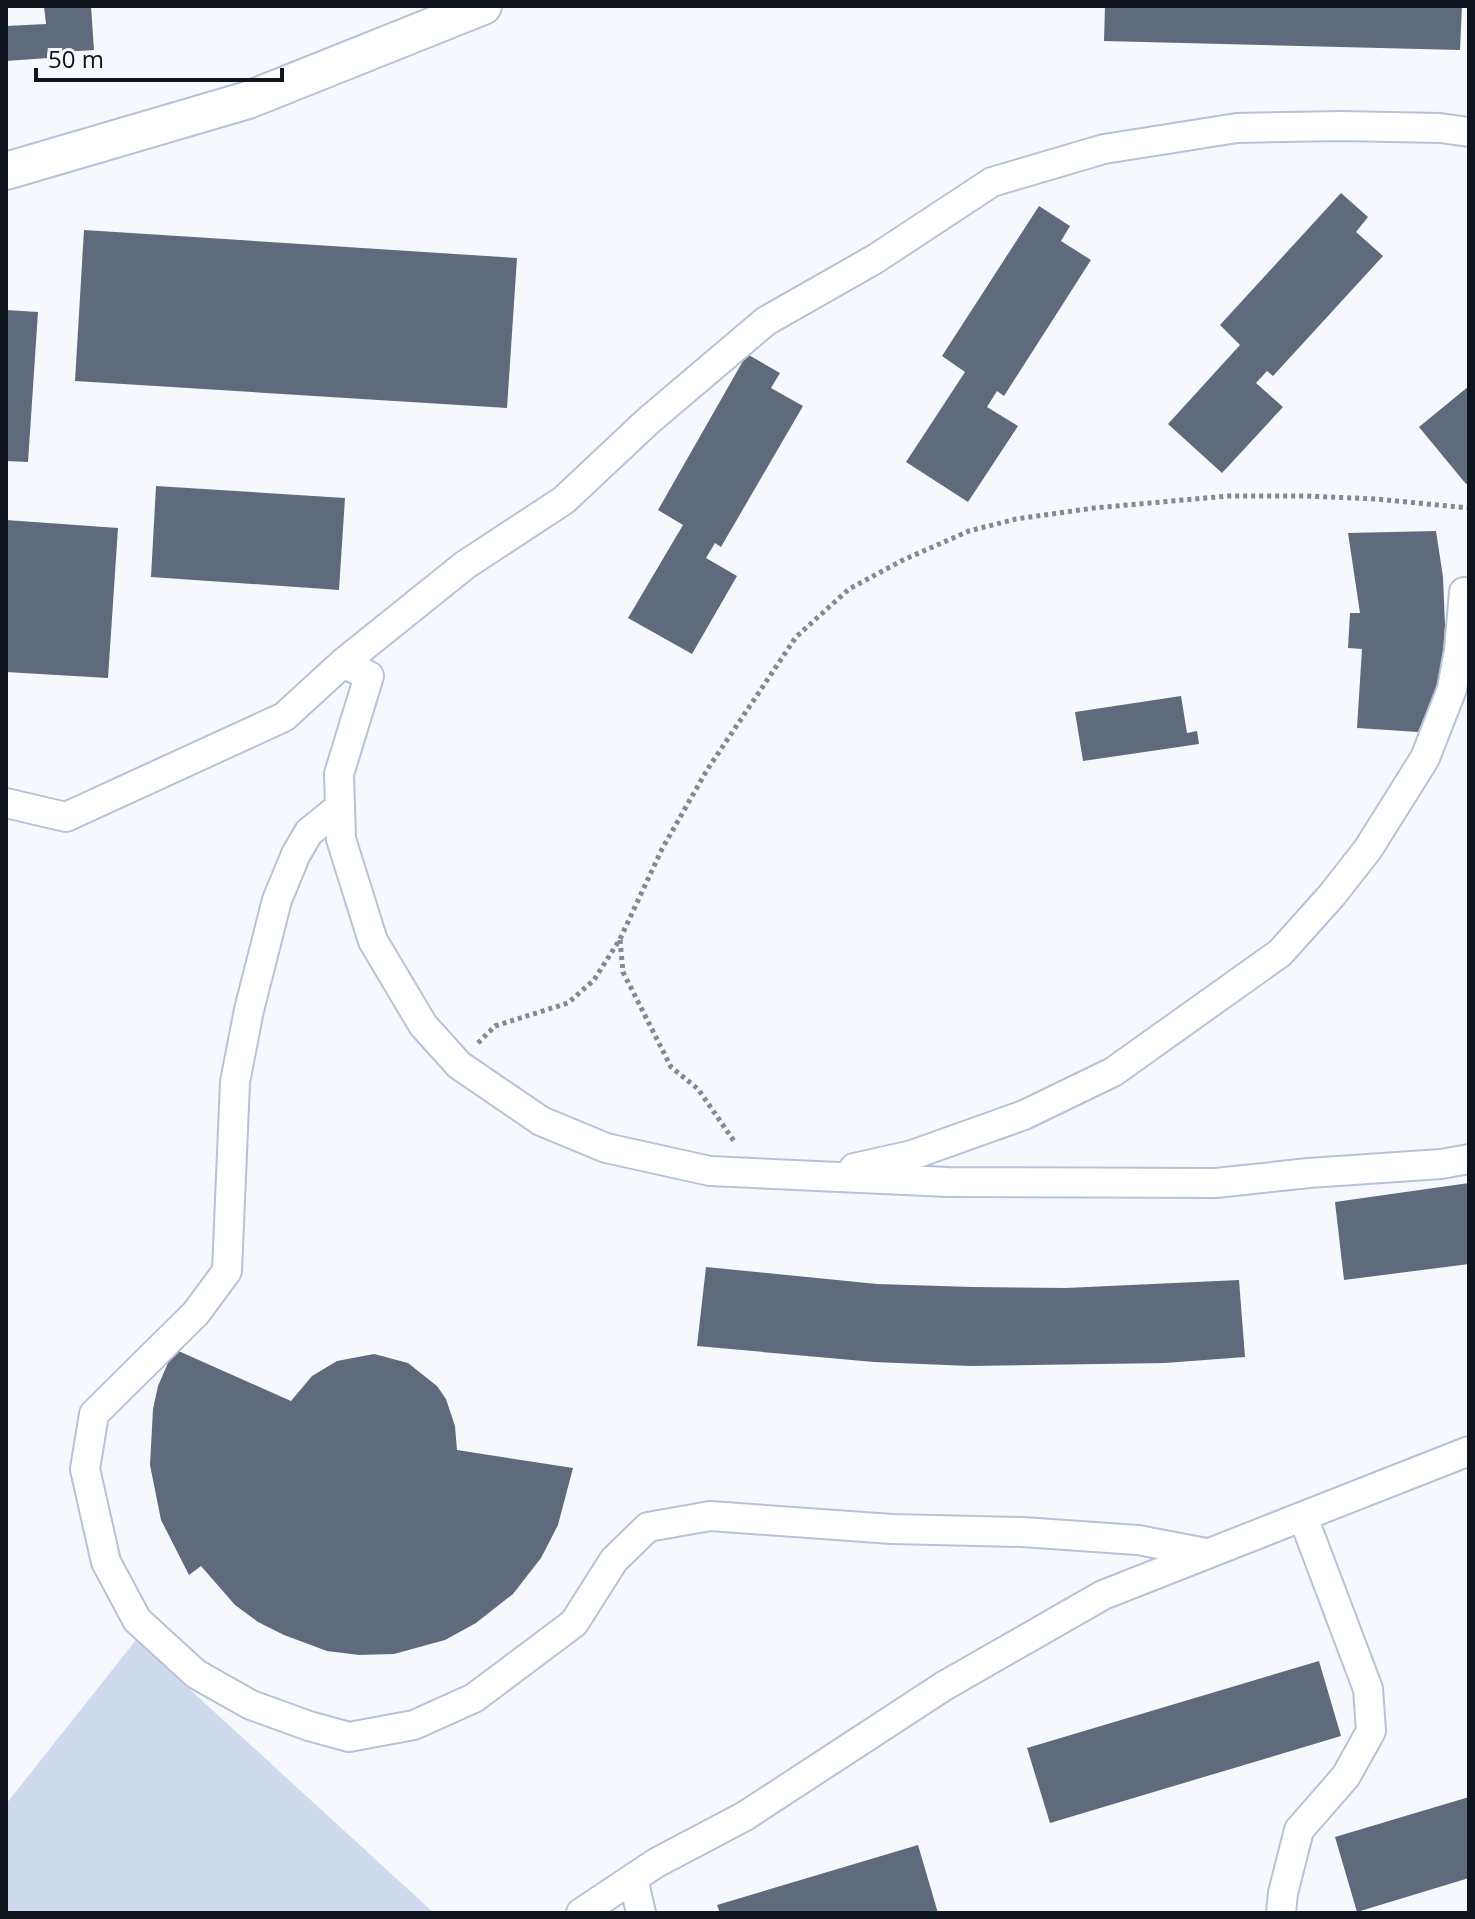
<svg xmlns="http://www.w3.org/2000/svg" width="1475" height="1919" viewBox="0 0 1475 1919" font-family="'Open Sans',sans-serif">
<rect width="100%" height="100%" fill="#f6f8fd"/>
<path fill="#cfdaee" d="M136 1640 434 1913H6V1804Z"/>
<path fill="#606a7d" d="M44 6H91L94 50 47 53 48 58 6 61V26L46 24Z
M1105 6H1462L1460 50 1104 41Z
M1341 193 1368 217 1356 232 1383 256 1273 376 1267 371 1256 383 1283 407 1222 473 1168 424 1240 345 1220 325Z
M1039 206 1070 226 1061 241 1091 260 1004 396 997 391 987 407 1018 426 968 502 906 462 965 372 942 356Z
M84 230 517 258 507 408 75 381Z
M6 310 38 312 28 462 6 461Z
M747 354 780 373 771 388 803 406 721 547 715 543 706 558 737 576 692 654 628 618 683 525 658 510Z
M1469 386V482L1466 484 1419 427Z
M156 486 345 498 339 590 151 577Z
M6 520 118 528 108 678 6 672Z
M1436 531 1443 577 1445 625 1443 655 1435 693 1418 732 1357 728 1362 649 1348 648 1350 613H1360L1348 533Z
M1181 696 1187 733 1197 731 1199 744 1083 761 1075 712Z
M1469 1183V1264L1344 1280 1335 1202Z
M706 1267 877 1284 972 1287 1066 1288 1239 1280 1245 1357 1165 1363 970 1366 874 1362 697 1346Z
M174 1349 291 1401 312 1376 337 1361 374 1354 408 1363 437 1386 446 1399 455 1426 457 1450 573 1468 558 1525 541 1558 513 1594 476 1623 445 1640 394 1654 359 1655 327 1651 284 1635 258 1622 235 1605 201 1566 189 1575 161 1520 150 1465 153 1409 158 1386Z
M1319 1661 1341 1736 1050 1823 1027 1748Z
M1469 1797V1878L1357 1912 1335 1837Z
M918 1845 938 1913H720L717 1905Z"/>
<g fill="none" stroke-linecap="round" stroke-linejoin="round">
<g stroke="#b7c2d8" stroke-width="32">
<path id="minor" d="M343 663 465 565 564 500 648 421 766 321 875 259 992 182 1104 149 1237 128 1341 126 1440 128 1469 132
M6 803 66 817 284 717 343 663 369 676 339 774 341 839 373 941 423 1025 459 1065 541 1121 606 1148 710 1171 948 1182 1216 1183 1309 1173 1441 1164 1469 1159
M340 807 309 832 296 854 277 900 249 1010 235 1082 227 1271 196 1313 94 1414 85 1469 106 1562 137 1620 196 1674 251 1705 309 1726 349 1737 414 1725 474 1698 574 1623 614 1560 648 1527 710 1516 892 1529 1022 1532 1138 1540 1206 1553
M854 1168 912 1155 1024 1115 1113 1072 1280 953 1332 895 1368 849 1425 758 1452 689 1459 650 1464 592
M633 1878 641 1913
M581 1913 656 1863 745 1816 944 1686 1103 1595 1469 1451
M1281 1913 1283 1893 1299 1830 1346 1776 1371 1731 1368 1689 1303 1517"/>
</g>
<g stroke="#b7c2d8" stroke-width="40">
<path id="tertiary" d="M6 171 248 100 483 6"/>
</g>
<path stroke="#85888f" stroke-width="5" stroke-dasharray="4 4" stroke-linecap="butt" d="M620 940 623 972 671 1067 698 1089 734 1141
M478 1043 495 1026 568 1003 594 980 620 939 662 849 707 770 796 637 849 589 903 560 969 531 1016 519 1094 508 1228 496H1305L1376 499 1469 508"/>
<use href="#minor" stroke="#fff" stroke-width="28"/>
<use href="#tertiary" stroke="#fff" stroke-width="36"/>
</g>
<rect width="1475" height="1919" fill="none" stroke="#10141c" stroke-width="16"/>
<path d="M36 68v12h246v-12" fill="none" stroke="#10141c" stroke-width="4"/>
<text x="48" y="68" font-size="24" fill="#10141c" stroke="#f6f8fd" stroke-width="6" paint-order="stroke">50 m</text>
</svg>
